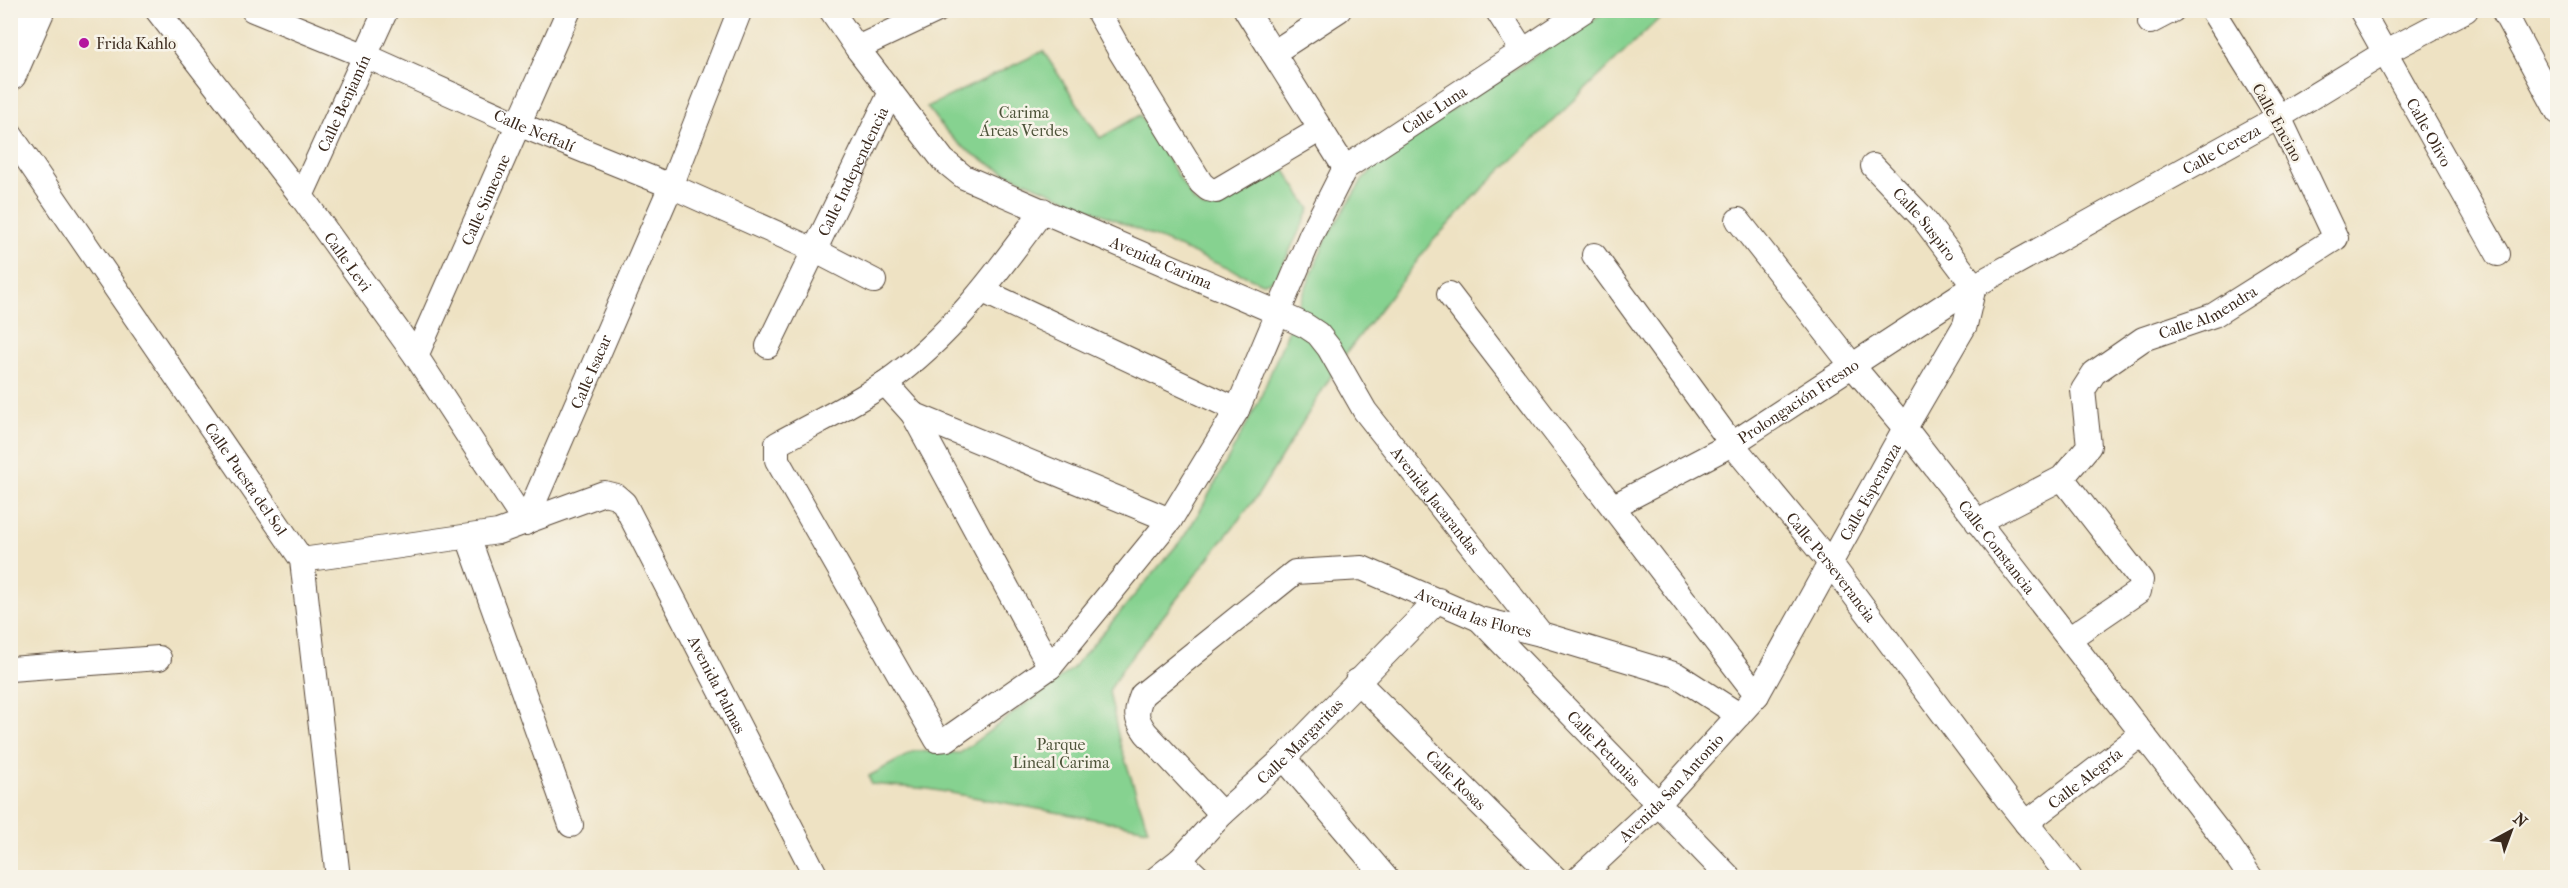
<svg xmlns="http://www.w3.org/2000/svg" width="2568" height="888" viewBox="0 0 2568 888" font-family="'IM FELL French Canon',serif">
<rect width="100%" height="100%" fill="#f7f3e8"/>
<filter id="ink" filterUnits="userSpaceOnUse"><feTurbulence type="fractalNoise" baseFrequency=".0167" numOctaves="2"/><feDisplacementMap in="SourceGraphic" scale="12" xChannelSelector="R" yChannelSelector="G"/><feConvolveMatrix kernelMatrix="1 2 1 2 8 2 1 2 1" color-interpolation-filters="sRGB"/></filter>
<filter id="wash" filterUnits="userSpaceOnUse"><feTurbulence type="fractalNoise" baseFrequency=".008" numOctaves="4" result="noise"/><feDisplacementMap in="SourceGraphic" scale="24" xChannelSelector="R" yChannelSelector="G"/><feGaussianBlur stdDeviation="1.35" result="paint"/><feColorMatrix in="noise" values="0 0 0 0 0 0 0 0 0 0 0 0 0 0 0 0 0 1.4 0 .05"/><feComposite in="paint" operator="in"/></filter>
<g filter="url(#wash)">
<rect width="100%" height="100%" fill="#eee2c3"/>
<path fill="#86d290" stroke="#607e57" stroke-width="1.5" d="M1606 11H1667L1482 189 1430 244 1341 360 1258 495 1122 669 1109 691 1120 744 1148 829 929 789 871 784 869 776 915 751 960 753 1072 669 1183 538 1200 511 1259 401 1326 239 1361 182 1381 160 1430 123Z
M1043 51 1100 138 1140 115 1194 201 1204 208 1217 207 1284 169 1310 209 1278 275 1271 281 1262 283 1004 172C965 151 953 143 927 107Z"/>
</g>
<g filter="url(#ink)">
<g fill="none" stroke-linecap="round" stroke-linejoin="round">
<g stroke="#564637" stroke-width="26">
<g id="minor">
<path id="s1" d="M157 10 301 196 416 356 525 523"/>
<path id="s2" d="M253 10 366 56 518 124 671 186 814 250 874 281"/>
<path id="s3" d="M831 10 857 48 943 160 964 177 1278 313 1306 326 1318 334 1329 348 1365 411 1541 634"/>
<path d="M1097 10 1120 51 1201 183 1208 189 1216 191 1321 129"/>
<path d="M1246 10 1345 168"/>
<path d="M1497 10 1523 51"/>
<path id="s4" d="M2361 10 2498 254"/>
<path d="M2503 10 2558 112"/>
<path d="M2150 22 2173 10"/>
<path d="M857 48 938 10"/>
<path d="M1273 53 1339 10"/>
<path id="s5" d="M10 134 302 560 338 878"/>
<path id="s6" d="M1873 166 1922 217 1974 286"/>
<path id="s7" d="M301 196 386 10"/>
<path id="s8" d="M1043 210C997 273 950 338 885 383 851 406 813 424 777 444V460L937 740 947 739 1050 667 1170 520 1237 410 1311 235 1345 168 1585 10"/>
<path id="s9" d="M1738 220 1851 364 1905 428 2228 844 2251 878"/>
<path id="s10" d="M1594 255 1732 444 1831 564 2008 800 2070 878"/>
<path d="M983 291 1237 410"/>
<path d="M1449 294 1757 695"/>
<path id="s11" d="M768 346 891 92"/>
<path id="s12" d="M416 356 569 10"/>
<path d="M885 383 913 414 1170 520"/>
<path d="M913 414 1050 667"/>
<path d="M2062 478 2141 580 2139 591 2070 638"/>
<path id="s13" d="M1614 506 1732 444 1974 286 2279 117 2384 53 2466 10"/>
<path id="s14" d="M1977 522 2062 478 2089 446 2083 390 2094 373 2143 339 2214 315 2336 238 2279 117 2212 10"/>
<path id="s15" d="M525 523 671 186 740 10"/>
<path d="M468 537 571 825"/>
<path id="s16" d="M302 560 498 532 604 493 616 496 624 503 817 878"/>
<path id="s17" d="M1479 619 1730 878"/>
<path d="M10 669 159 658"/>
<path id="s18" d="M1357 681 1555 878"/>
<path d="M1284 758 1386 878"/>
<path id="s19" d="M1222 814 1146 733C1135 718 1135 713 1142 695L1295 572 1362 568 1479 619 1541 634 1677 675 1739 715"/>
<path id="s20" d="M2026 823 2142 734"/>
<path d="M1180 860 1199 878"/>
<path id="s21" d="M1157 878 1180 860 1222 814 1284 758 1438 600"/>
<path id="s22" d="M1579 878 1659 803 1757 695 1905 428 1965 325 1974 286"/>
</g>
</g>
<g stroke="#564637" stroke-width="35">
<path id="secondary" d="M10 74 38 10"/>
</g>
<use href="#minor" stroke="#fff" stroke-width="24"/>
<use href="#secondary" stroke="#fff" stroke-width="33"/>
</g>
</g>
<circle fill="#b5179e" stroke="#f7f3e8" stroke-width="2" cx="84" cy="43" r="6"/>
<g text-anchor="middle" stroke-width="5" stroke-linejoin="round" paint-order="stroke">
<g font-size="16" fill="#3b2a1e" stroke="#f7f3e8" text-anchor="start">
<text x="96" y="49">Frida Kahlo</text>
</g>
<g font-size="16" fill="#3b2a1e" stroke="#f7f3e8">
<text dy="6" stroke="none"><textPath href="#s7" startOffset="102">Calle Benjamín</textPath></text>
<text dy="6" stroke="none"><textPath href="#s8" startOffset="1524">Calle Luna</textPath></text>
<text transform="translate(2278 122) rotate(61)" y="6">Calle Encino</text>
<text dy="6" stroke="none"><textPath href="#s2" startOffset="306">Calle Neftalí</textPath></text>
<text dy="6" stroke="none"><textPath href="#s4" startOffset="140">Calle Olivo</textPath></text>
<text dy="6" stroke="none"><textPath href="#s13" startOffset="705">Calle Cereza</textPath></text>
<text dy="6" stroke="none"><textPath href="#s11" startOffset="194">Calle Independencia</textPath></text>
<text dy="6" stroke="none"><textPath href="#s12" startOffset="171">Calle Simeone</textPath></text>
<text dy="6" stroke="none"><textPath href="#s6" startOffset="78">Calle Suspiro</textPath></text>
<text dy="6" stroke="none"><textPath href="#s1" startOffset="316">Calle Levi</textPath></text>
<text dy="6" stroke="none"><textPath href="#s3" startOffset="429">Avenida Carima</textPath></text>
<text dy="6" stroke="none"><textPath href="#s14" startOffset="344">Calle Almendra</textPath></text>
<text dy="6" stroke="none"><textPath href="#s15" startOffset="165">Calle Isacar</textPath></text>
<text dy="6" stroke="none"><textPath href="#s13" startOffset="212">Prolongación Fresno</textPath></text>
<text dy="6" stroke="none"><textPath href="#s5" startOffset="418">Calle Puesta del Sol</textPath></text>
<text dy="6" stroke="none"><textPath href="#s22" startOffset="488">Calle Esperanza</textPath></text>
<text dy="6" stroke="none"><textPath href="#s3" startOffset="806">Avenida Jacarandas</textPath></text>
<text dy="6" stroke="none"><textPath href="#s9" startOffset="417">Calle Constancia</textPath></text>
<text dy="6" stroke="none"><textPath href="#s10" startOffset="392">Calle Perseverancia</textPath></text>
<text dy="6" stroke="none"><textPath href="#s19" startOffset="536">Avenida las Flores</textPath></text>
<text dy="6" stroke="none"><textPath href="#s16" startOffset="538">Avenida Palmas</textPath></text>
<text dy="6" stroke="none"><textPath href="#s21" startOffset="198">Calle Margaritas</textPath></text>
<text dy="6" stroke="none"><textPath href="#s17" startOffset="180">Calle Petunias</textPath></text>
<text dy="6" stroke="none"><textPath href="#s18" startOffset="140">Calle Rosas</textPath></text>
<text dy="6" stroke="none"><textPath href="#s20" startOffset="74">Calle Alegría</textPath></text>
<text dy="6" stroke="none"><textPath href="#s22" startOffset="129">Avenida San Antonio</textPath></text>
</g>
<g font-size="16" fill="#4e543a" stroke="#f7f3e8">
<text x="1024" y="118">Carima<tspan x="1024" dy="18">Áreas Verdes</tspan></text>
<text x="1061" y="750">Parque<tspan x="1061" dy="18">Lineal Carima</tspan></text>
</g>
</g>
<rect width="2568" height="888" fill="none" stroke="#f7f3e8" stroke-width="36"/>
<g transform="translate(2511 831) rotate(41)" stroke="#f7f3e8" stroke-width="4.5" paint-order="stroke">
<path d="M0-4.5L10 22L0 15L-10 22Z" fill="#3b2a1e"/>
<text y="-9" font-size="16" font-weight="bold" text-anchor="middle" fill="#3b2a1e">N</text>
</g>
</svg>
